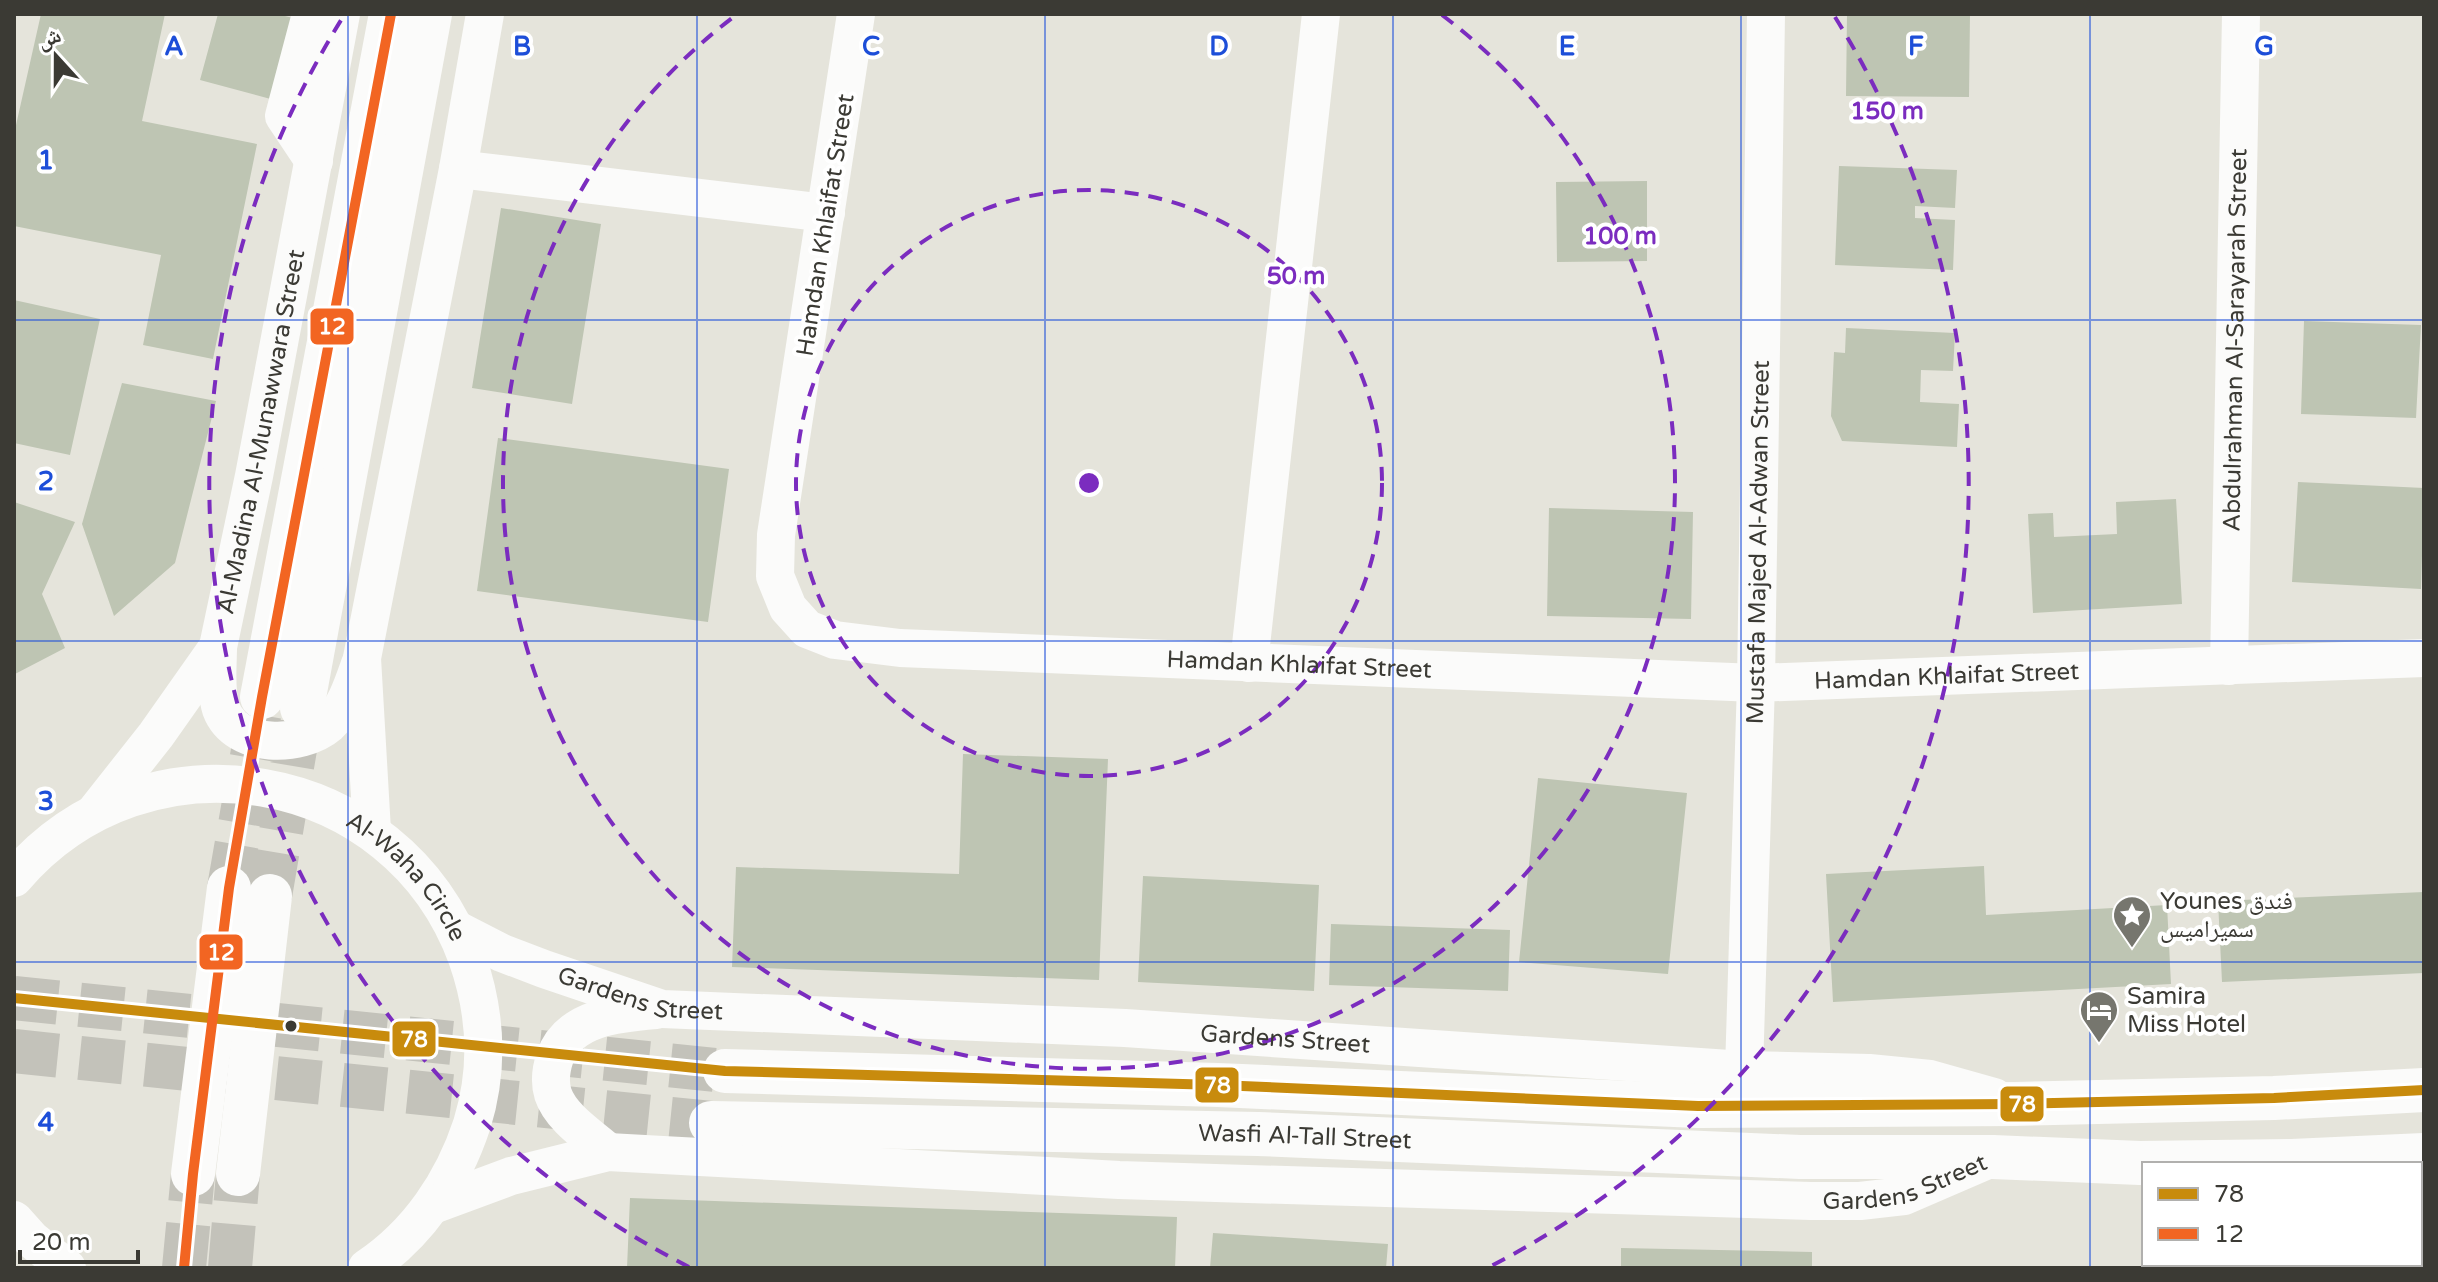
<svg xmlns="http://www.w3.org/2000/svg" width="2438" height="1282" viewBox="0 0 2438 1282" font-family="'Varela Round','Noto Naskh Arabic',sans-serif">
<rect width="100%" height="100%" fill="#e5e4db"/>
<path fill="#bec5b3" d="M41 14H165L142 121 257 144 213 359 143 345 161 255 14 226V134Z
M218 14H277L301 20 278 101 200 80Z
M1847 14H1970L1969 97 1846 96Z
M1839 166 1957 170 1955 208 1915 206V218L1955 220 1953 270 1835 265Z
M1647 181V261L1557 262 1556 182Z
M501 208 601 224 572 404 472 388Z
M14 300 100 319 70 455 14 443Z
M2304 321 2421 325 2416 418 2301 414Z
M1846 328 1955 333 1953 371 1921 370 1920 402 1959 404 1957 447 1842 441 1831 416 1834 352 1845 353Z
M122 383 216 401 175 563 114 616 82 524Z
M498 438 729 469 708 622 477 591Z
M2298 482 2424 488 2421 589 2292 582Z
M2176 499 2182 604 2033 613 2028 514 2053 513 2054 537 2117 534 2116 502Z
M14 502 75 522 42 594 65 648 15 674Z
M1549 508 1693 512 1691 619 1547 616Z
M963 754 1108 759 1099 980 732 967 736 867 959 874Z
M1538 778 1687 793 1668 974 1519 962Z
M1984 866 1986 915 2167 905 2171 984 1833 1002 1826 874Z
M1143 876 1319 885 1314 991 1138 982Z
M2424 892V973L2222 982 2218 901Z
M1331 924 1510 930 1508 991 1329 985Z
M630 1198 1177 1217 1175 1268H627Z
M1213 1233 1388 1244 1386 1268H1210Z
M1621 1248 1812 1252V1268H1621Z"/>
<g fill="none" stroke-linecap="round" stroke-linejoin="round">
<path stroke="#c3c2ba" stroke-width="44" stroke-dasharray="44 22" stroke-linecap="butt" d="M229 888 262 699
M270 896 302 708
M14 998 725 1071
M14 1051 711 1123
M184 1268 193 1174
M230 1268 238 1174"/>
<g stroke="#fbfbfa" stroke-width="38">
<path d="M311 14 284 116 314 161"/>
<path id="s1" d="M856 14 776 535 775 576 788 608 807 629 835 640 900 648 1756 683 2424 658"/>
<path d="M458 169 826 213"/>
<path d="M218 647C218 667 215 690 221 709 236 749 301 748 329 724 345 709 353 684 360 664"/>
<path d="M1249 663 1321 14"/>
<path id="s2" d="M2229 666 2241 14"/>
<path id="s3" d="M96 811 156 735 218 647 254 476 341 14"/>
<path d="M372 831 362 658 458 169 485 14"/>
<path id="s4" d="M14 878C146 723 397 766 467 958 486 1012 489 1069 472 1124 453 1182 418 1234 367 1268"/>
<path id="s5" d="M457 930 502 953 544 969 662 1009 1125 1028 1744 1070 1869 1073 1930 1079 1994 1097"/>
<path id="s6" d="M1744 1070 1756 683 1766 14"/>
<path d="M608 1152C590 1136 561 1118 553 1094 549 1081 551 1069 555 1057 569 1017 619 1013 656 1010"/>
<path id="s7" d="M433 1205 511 1176 608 1152 1119 1180 1811 1201H1860L1904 1196 1992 1158"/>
<path d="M14 1220 31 1239 67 1268"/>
</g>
<g stroke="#fbfbfa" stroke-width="44">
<path d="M262 697 391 14"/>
<path d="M302 708 430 14"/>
<path d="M725 1071 1218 1085 1698 1106 2015 1104 2274 1098 2424 1090"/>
<path id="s8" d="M711 1123 1258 1134 1800 1157H1993L2140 1163 2292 1161 2424 1155"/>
<path d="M193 1174 229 888"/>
<path d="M238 1174 270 896"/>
</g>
<g stroke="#fff" stroke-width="16">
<path id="bus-1" d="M14 998 725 1071 1218 1085 1698 1106 2015 1104 2274 1098 2424 1090"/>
</g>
<g stroke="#fff" stroke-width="16">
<path id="bus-2" d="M184 1268 193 1174 229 888 262 697 391 14"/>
</g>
<use href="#bus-1" stroke="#c88b0d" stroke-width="10"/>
<use href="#bus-2" stroke="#f26522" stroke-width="10"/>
</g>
<path fill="none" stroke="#1d4ed8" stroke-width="2" stroke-opacity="0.55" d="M348 14V1268M697 14V1268M1045 14V1268M1393 14V1268M1741 14V1268M2090 14V1268M14 320H2424M14 641H2424M14 962H2424"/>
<g fill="none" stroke="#7b2cbf" stroke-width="4" stroke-dasharray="14 10">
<circle cx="1089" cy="483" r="293"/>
<path d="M1442 15A586 586 0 1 1 736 15"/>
<path d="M689 1267A880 880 0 0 1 343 17M1835 17A880 880 0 0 1 1489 1267"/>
</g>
<defs>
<g id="sight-pin" transform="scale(2)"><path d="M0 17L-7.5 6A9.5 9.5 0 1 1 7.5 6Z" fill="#76766e" stroke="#fff"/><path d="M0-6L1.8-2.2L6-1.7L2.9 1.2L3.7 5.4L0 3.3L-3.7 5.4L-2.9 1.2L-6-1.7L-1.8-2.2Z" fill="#fff"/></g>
<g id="hotel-pin" transform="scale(2)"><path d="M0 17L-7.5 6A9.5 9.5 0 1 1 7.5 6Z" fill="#76766e" stroke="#fff"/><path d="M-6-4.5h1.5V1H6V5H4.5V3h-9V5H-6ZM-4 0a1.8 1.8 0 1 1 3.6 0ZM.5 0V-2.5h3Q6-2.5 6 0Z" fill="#fff"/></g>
</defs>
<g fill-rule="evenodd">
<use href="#sight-pin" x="2132" y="915"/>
<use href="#hotel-pin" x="2099" y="1010"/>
</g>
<circle fill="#3b3a34" stroke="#fff" stroke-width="3" cx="291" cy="1026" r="7"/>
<g text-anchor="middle" stroke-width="8" stroke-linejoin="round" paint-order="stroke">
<g font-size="24" fill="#3b3a34" stroke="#fff">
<text transform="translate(825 225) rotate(-81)" y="8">Hamdan Khlaifat Street</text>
<text dy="8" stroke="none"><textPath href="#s2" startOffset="326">Abdulrahman Al-Sarayarah Street</textPath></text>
<text dy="8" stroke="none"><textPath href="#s3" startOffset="424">Al-Madina Al-Munawwara Street</textPath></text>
<text dy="8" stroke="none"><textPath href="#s6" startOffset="528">Mustafa Majed Al-Adwan Street</textPath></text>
<text dy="8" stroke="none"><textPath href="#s1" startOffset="1126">Hamdan Khlaifat Street</textPath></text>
<text dy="8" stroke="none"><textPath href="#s1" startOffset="1774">Hamdan Khlaifat Street</textPath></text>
<text dy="8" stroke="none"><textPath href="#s4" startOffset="452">Al-Waha Circle</textPath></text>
<text dy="8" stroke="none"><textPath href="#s5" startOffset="196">Gardens Street</textPath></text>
<text dy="8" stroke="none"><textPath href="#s5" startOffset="844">Gardens Street</textPath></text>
<text dy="8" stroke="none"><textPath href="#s8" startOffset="594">Wasfi Al-Tall Street</textPath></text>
<text dy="8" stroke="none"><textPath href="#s7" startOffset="1484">Gardens Street</textPath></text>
</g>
<g font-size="24" fill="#3b3a34" stroke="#fff" text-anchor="start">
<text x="2160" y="909">Younes فندق<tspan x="2160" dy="28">سميراميس</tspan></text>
<text x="2127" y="1004">Samira<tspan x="2127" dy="28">Miss Hotel</tspan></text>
</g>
</g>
<g font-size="26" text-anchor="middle" font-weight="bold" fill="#1d4ed8" stroke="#fff" stroke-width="8" stroke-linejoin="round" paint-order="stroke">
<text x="174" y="55">A</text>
<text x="522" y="55">B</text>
<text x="871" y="55">C</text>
<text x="1219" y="55">D</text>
<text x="1567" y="55">E</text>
<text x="1916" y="55">F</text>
<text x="2264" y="55">G</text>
<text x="46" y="169">1</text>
<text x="46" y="490">2</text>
<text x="46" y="810">3</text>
<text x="46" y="1131">4</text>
</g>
<circle cx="1089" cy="483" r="12" fill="#7b2cbf" stroke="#fff" stroke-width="4"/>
<g font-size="24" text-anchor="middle" font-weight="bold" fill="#7b2cbf" stroke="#fff" stroke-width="8" stroke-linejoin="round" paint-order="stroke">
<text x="1887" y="119">150 m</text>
<text x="1620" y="244">100 m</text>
<text x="1296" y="284">50 m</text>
</g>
<g stroke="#fff" stroke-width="3">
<rect x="309" y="307" width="46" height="39" rx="8" fill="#f26522"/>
<rect x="198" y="933" width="46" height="38" rx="8" fill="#f26522"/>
<rect x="391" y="1020" width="46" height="38" rx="8" fill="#c88b0d"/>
<rect x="1194" y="1066" width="46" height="38" rx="8" fill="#c88b0d"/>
<rect x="1999" y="1085" width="46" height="38" rx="8" fill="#c88b0d"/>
</g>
<g font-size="22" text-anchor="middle" font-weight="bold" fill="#fff">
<text x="332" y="334">12</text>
<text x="221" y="960">12</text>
<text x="414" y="1047">78</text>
<text x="1217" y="1093">78</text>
<text x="2022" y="1112">78</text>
</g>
<rect width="2438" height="1282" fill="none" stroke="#3b3a34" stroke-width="32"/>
<rect x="2142" y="1162" width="280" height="104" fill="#ffffff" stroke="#b1b0ae" stroke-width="2"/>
<rect x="2158" y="1188" width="40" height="12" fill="#c88b0d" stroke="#b1b0ae" stroke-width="2"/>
<text x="2214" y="1202" font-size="24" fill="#3b3a34">78</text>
<rect x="2158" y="1228" width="40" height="12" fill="#f26522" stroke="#b1b0ae" stroke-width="2"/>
<text x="2214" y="1242" font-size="24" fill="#3b3a34">12</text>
<g transform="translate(56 56) rotate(339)" stroke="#ffffff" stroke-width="6" paint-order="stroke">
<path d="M0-6L14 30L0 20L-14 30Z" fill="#3b3a34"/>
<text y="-12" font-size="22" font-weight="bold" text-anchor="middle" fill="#3b3a34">ش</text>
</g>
<path d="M20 1250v12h118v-12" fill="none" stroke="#3b3a34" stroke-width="4"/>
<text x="32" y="1250" font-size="24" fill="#3b3a34" stroke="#ffffff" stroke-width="6" paint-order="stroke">20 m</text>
</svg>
